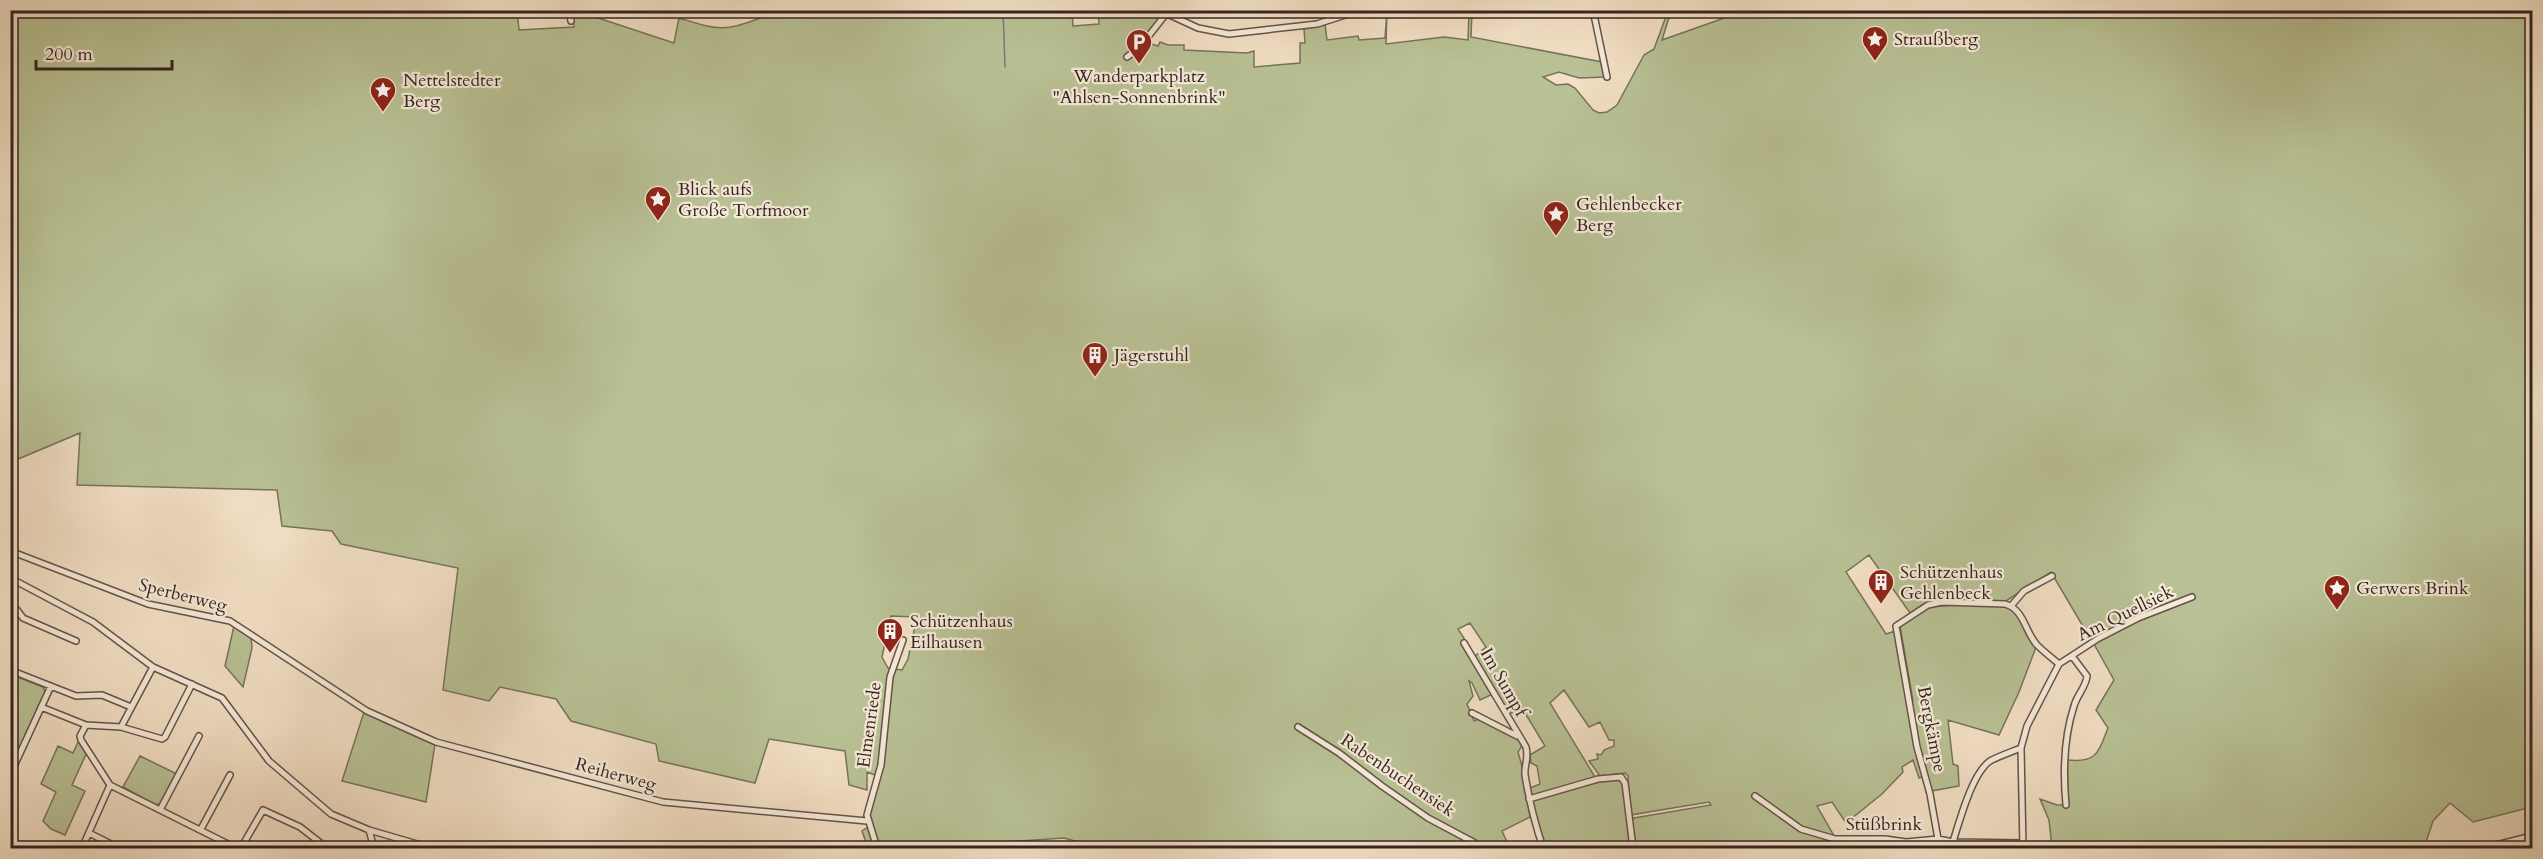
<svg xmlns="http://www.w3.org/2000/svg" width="2543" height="859" viewBox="0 0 2543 859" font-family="Cardo,serif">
<rect width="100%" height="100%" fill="#f3e0c6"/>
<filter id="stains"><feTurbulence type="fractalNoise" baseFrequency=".00333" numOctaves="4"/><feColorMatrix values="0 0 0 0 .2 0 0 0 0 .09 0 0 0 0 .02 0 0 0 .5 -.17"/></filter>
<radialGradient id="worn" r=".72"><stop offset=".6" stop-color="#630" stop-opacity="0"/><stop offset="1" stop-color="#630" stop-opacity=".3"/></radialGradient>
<path fill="#b9c296" stroke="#76745b" stroke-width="1.5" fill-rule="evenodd" d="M517 10 519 30 574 27 571 11 574 10 674 43 679 18C716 29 723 33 760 18V11H1072L1073 26 1099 24 1098 11 1152 10 1162 15 1147 36 1151 39V44L1158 46 1160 42 1168 45H1184V50L1247 53 1254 51V67L1300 63V43H1305L1304 29 1325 24 1327 40 1358 36 1359 40 1385 38 1387 11 1386 44 1444 37 1468 40 1469 11H1472L1471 37 1602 62 1606 77 1579 78 1559 72 1543 77 1556 85 1568 84 1575 88 1593 110 1599 113 1607 112 1617 105 1644 55 1654 49 1668 11H1671L1662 40 1747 10 2532 11V807L2473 822 2450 803 2433 821 2424 848H2052L2049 820 2040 799 2057 805H2068L2067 760C2097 763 2098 753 2108 728L2096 710 2114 680 2094 644 2139 621 2186 602 2091 640 2051 572 2006 601 1972 600 1927 602 1910 613 1869 555 1846 572 1886 634 1895 631 1908 702 1913 701 1900 626 1928 607 1971 604 2011 607 2018 615 2036 647 2019 692 1999 735 1948 720 1953 764 1958 766 1959 786 1926 792 1924 776 1919 778 1913 760 1902 767 1903 772 1882 794 1846 823 1832 802 1817 806 1837 841V848H1634L1630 822 1634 818 1711 805 1709 802 1630 815 1628 776 1625 773 1600 776 1589 761 1598 759 1597 754 1601 755 1604 750 1614 746V740H1609L1600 722 1589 727 1564 690 1550 703 1595 777 1531 797 1530 788 1540 784 1537 766 1531 763 1530 755 1545 746 1522 708 1507 715 1474 657 1486 647 1470 623 1458 629 1464 638 1462 642 1493 694 1480 700 1472 683 1469 681 1473 696 1467 704 1474 721 1480 718 1517 737 1523 744 1518 752 1523 770 1530 817 1502 831 1510 848H1101L1064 838 913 848H868L862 831 871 825 869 815 880 777 867 772V790L849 785 845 751 769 739 755 783 659 761 656 744 571 721 556 699 500 687 489 701 443 690 458 568 341 544 332 531 282 526 277 490 77 485 80 433 11 462V11ZM891 616 917 617 908 659 902 670 888 668 882 657Z
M234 626 251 636 252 648 243 687 225 666Z
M10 674 43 687 46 693 18 753 11 750Z
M364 712 435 744 426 802 342 781Z
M79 740 87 752 72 785 85 791 65 835 51 829 43 821 56 792 41 784 58 746 73 753Z
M140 756 177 774 160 804 155 805 123 787Z
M1614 778 1622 782 1631 848H1544L1532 801Z"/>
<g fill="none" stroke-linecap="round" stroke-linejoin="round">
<path stroke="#737f7e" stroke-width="1.5" d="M1003 10 1005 67"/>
<g stroke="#63544a" stroke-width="8">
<path id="street" d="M569 10 571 21
M1159 10 1198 28 1229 34 1317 24 1361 10
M1593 10 1607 77
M1127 57 1140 47 1169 10
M10 551 148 604 230 621 367 711 436 742 663 802 867 821
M10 578 93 622 153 667 222 698 269 761 331 814 369 830 431 848
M2011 606 2024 591 2052 576
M10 607 17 610 23 618 76 641
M1464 643 1526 747C1529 760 1524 764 1525 775 1529 800 1535 824 1543 848
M10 670 76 696 102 695 131 707
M41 707 86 725 121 727 162 739 165 737 192 684
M1472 713 1517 736
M121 727 153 667
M1298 727 1339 753 1382 786 1428 818 1475 843 1479 848
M10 775 51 686
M110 785 236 848
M1755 796 1801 829 1835 839H1885L1906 842 1938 839 1953 842 2022 843
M1529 799 1598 779 1621 777 1625 783 1633 848
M2066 805C2063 773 2064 737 2074 706 2077 695 2086 687 2087 676L2072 656
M160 810 199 736
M201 829 230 775
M369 830 374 848
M89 833 119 848
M1938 839 1930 794 1917 747 1896 626 1928 605 1942 602 2005 604C2024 609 2025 632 2037 645 2044 652 2052 658 2059 664
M82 848 110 785 81 740 80 736 86 725
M241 848 263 810 300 827 327 848
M877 848 867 815 881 765 890 677 903 640
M1951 848C1958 827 1971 774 1990 761 1999 756 2011 752 2021 748
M2023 848 2021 748 2027 726 2059 664 2099 638 2138 618 2192 597
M2484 848 2532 836"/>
</g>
<g stroke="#332520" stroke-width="10">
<path id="primary" d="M10 841 20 848"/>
</g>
<use href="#street" stroke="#f7ebda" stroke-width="5"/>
<use href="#primary" stroke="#f3e0c6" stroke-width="8"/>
</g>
<defs>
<g id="sight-pin" transform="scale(1.35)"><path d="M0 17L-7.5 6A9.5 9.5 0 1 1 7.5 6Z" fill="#8f2418" stroke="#f7ebda"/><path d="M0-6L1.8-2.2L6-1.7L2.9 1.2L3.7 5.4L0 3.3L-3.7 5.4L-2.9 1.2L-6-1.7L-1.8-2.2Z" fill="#fff"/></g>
<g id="parking-pin" transform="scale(1.35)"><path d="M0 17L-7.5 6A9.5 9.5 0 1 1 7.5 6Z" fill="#8f2418" stroke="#f7ebda"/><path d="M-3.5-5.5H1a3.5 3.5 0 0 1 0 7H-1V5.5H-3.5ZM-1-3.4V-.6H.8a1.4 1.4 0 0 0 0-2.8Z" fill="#fff"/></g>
<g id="building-pin" transform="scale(1.35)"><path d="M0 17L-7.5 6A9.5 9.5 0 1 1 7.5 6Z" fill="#8f2418" stroke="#f7ebda"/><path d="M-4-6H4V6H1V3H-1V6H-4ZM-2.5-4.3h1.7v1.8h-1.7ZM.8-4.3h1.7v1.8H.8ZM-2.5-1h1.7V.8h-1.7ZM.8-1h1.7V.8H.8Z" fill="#fff"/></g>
</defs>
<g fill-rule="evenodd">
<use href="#sight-pin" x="1875" y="39"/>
<use href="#parking-pin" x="1139" y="42"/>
<use href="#sight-pin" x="383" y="90"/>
<use href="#sight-pin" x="658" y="199"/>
<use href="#sight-pin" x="1556" y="214"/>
<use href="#building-pin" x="1095" y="355"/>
<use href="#building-pin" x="1881" y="582"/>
<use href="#sight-pin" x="2337" y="588"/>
<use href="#building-pin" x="890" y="631"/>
</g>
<g text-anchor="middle" stroke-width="4.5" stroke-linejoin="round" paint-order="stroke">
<g font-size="18" fill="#332520" stroke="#f7ebda" text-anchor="start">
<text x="1894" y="45">Straußberg</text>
<text x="1139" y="82" text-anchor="middle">Wanderparkplatz<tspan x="1139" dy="21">"Ahlsen-Sonnenbrink"</tspan></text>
<text x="403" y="86">Nettelstedter<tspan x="403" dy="21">Berg</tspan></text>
<text x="678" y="195">Blick aufs<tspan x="678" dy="21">Große Torfmoor</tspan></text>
<text x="1576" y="210">Gehlenbecker<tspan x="1576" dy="21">Berg</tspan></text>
<text x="1114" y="361">Jägerstuhl</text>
<text x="1900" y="578">Schützenhaus<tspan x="1900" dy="21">Gehlenbeck</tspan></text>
<text x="2356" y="594">Gerwers Brink</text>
<text x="910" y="627">Schützenhaus<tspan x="910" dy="21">Eilhausen</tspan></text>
</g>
<g font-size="18" fill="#332520" stroke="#f7ebda">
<text transform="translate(183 595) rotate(14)" y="6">Sperberweg</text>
<text transform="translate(2125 613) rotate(-26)" y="6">Am Quellsiek</text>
<text transform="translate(1504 682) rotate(60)" y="6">Im Sumpf</text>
<text transform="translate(869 725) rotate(-82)" y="6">Elmenriede</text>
<text transform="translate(1932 729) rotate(79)" y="6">Bergkämpe</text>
<text transform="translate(616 774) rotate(15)" y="6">Reiherweg</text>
<text transform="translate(1398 775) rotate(34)" y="6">Rabenbuchensiek</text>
<text x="1884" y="830">Stüßbrink</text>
</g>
</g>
<rect width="2543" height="859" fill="none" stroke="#f3e0c6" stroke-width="36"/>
<rect x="12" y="12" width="2519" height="835" fill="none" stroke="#332520" stroke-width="3"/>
<rect x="18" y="18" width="2507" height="823" fill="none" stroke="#332520" stroke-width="1.5"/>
<path d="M36 60v9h136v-9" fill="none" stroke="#332520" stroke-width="3"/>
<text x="45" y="60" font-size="18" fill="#332520" stroke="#f7ebda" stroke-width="4.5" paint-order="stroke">200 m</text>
<rect width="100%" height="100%" filter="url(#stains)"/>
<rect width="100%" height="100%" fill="url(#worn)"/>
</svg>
